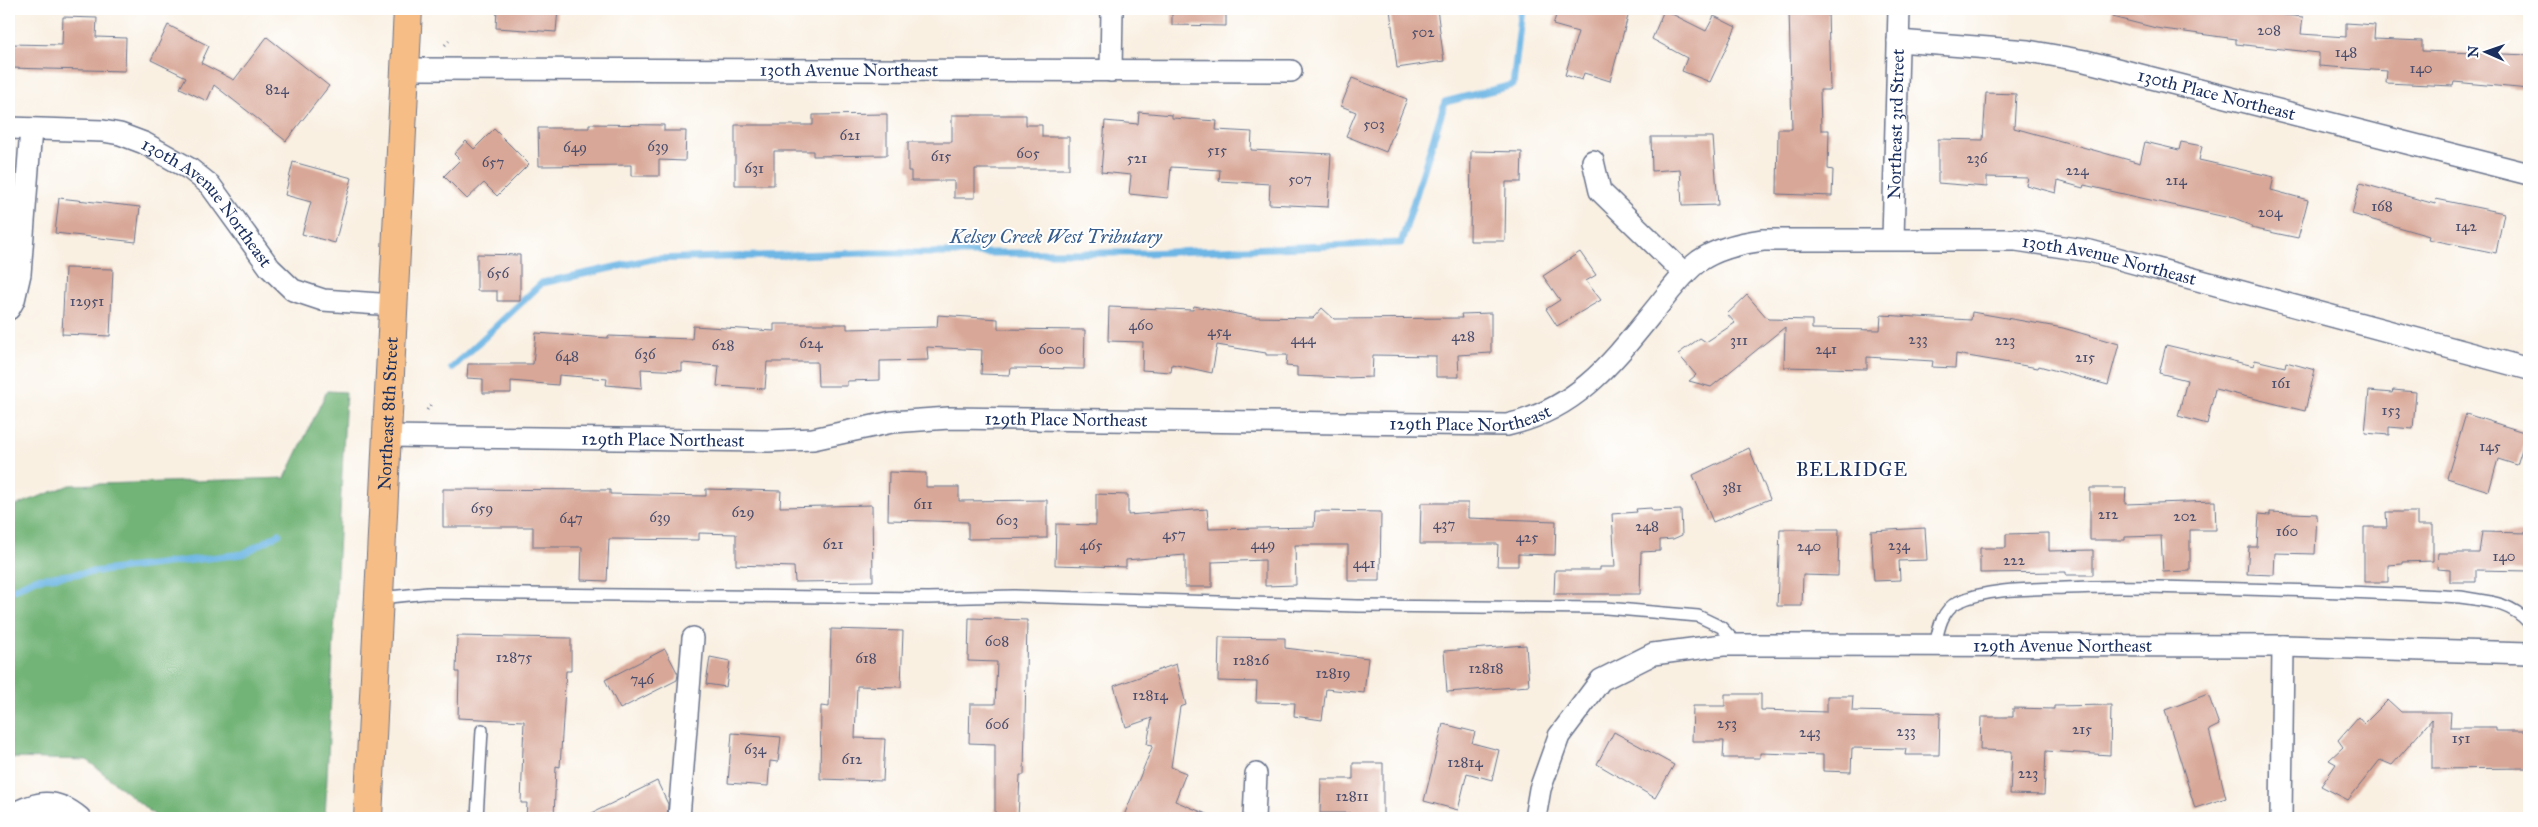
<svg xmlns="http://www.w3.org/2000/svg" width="2538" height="827" viewBox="0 0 2538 827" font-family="'IM FELL Great Primer',serif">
<rect width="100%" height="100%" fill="#fff"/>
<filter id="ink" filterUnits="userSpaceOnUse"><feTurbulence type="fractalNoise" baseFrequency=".02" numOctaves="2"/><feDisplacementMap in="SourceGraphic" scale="10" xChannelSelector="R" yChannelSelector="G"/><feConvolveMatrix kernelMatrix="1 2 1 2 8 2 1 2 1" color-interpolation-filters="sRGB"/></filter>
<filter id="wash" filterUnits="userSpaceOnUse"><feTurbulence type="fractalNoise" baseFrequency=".0096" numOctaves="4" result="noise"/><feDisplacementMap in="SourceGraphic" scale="20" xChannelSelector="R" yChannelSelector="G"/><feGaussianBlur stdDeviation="1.12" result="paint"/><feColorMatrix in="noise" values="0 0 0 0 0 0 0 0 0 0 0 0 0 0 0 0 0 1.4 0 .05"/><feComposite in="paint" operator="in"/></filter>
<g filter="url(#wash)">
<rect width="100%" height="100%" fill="#f9f0e2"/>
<path fill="#72b477" stroke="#46726a" d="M327 391 346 392 325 818H158L87 760 9 758V508L70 485 285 478Z"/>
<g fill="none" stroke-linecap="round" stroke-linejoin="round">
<path stroke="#6cb5e4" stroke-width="7" d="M452 368 542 283 652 259 863 253H1146L1401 243 1445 102 1513 85 1522 9
M9 592 35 579 243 554 279 534"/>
</g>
<g id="blocks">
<path fill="#d8a797" d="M497 9H558L556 32 496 28Z
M1172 9H1226V26L1172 25Z
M1390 9H1437L1444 61 1397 68Z
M1558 9H1630L1610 81 1584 73 1582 80 1565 75 1578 32 1553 25Z
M1789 9H1828L1830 90H1820L1821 130H1829L1828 169 1833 170 1832 196 1777 194 1778 129H1792Z
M2112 9H2226L2303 17 2301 34 2346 37V23L2375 25 2374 39 2422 41V51L2529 55V89L2454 82 2453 86 2386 83 2387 71 2319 66V53L2236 44V39L2156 28 2112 17Z
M1664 10 1706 31 1714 16 1736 27 1710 82 1682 71 1687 58 1652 39Z
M63 17 97 18 96 37 126 38 125 71 9 68V44L62 45Z
M168 25 209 46 201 63 234 80 267 37 329 86 286 141 214 85 207 101 180 88 186 77 151 60Z
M1352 78 1407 99 1386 152 1346 136 1356 112 1341 106Z
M1986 93 2016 94 2014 128 2140 163 2145 142 2179 150 2181 142 2202 146 2199 160 2274 177 2271 190 2308 200 2298 238 2251 228 2252 226 2234 219 2084 185 2083 188 2058 181 2056 193 2026 185 2028 178 1987 177V187L1938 183V139L1983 140Z
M1139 112 1172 115V118L1217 121 1216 130 1252 132 1251 150 1331 154 1328 207 1269 204 1270 184 1219 181 1220 170 1171 167 1168 198 1129 194 1131 175 1101 172 1105 121 1138 124Z
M887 114V155L813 156V151H774V185H735V125H813V115Z
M952 115H1026V125H1042V137H1069V169H975V198H954V181H911V171H908V142H952Z
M589 124 664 125V131H686L685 161 659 160V176H631V165L539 166 538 128H589Z
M494 129 529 164 497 196 484 183 467 199 444 176 460 160 454 154 466 141 474 149Z
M1651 137H1713L1718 205 1682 206 1680 169 1652 171Z
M1471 151 1522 152 1521 182H1506L1505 241H1470Z
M293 162 352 178 335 243 302 234 311 202 285 195Z
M2360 183 2435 204 2436 199 2504 213 2496 253 2428 239 2429 236 2352 214Z
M59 198 140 207 136 242 55 233Z
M1580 252 1596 275 1586 281 1601 300 1557 326 1546 309 1560 300 1543 276Z
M477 254 520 255V301H497V291H477Z
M65 268 113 269 110 336 62 334Z
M1747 295 1768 319 1812 320V329L1880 330 1881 315 1971 320 1972 312 2063 328 2119 344 2108 385 2039 366 2038 368 1956 354 1955 368 1932 367 1933 361 1867 357V369L1784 367 1785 327 1711 387 1689 381 1696 375 1678 354 1700 338 1706 342 1735 323 1727 314Z
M1194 306 1253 317 1313 318 1322 308 1334 319 1462 318 1461 314 1491 313V353L1458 355 1459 377H1436V356L1373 355 1372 377 1345 378 1297 376V367L1286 366 1287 355H1266V353L1217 345 1212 373 1172 364 1171 372 1142 370 1143 342 1108 341 1109 307 1193 310Z
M938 315 998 319V329L1085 330 1084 369 1011 368 1010 375 981 374 982 350 927 347 928 360 880 361V380L847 381V386H818L817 362H767L765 389 717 386 719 366 682 363V371L641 369 642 388 606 385 607 379 559 375 558 385 511 381V393H483V379L467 378 468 364H533L536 333 608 338V336L692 339 693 326 774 331V324H847V329L937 327Z
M2166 345 2254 366 2255 360 2285 367 2286 362 2315 370 2305 411 2215 389 2207 424 2178 416 2187 380 2159 373Z
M2393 390 2416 392 2413 429 2389 427V435L2365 433 2369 391 2392 393Z
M2466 414 2527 433 2517 465 2498 459 2489 491 2447 478Z
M1749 448 1770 499 1713 522 1693 475Z
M889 472 926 473V487H959V501L1047 500V538L968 539V522L888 520Z
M2090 488H2126L2125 504 2215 501 2216 530H2190V571L2163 572 2161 536 2125 537V540H2090Z
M443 489 610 490V494L706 496V489L781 491 780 507 872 505 873 581 795 582 794 567 736 565V534L699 533V540L609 539 607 581 581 580 582 547H533V527H443Z
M1096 494 1128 495V515L1207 509 1209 529 1314 527 1315 511 1381 512 1380 581H1348V545H1295L1296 585 1265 586V560L1212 562V587H1185V555L1126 560V567L1055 565 1056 524 1096 525Z
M1421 503H1468V518L1556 521 1555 555 1518 554V566H1497L1498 544H1420Z
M1651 508 1653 511 1681 510 1682 535 1673 539 1660 540V551L1641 552 1640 594H1554L1555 570H1600V567H1615L1612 514 1637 512 1636 509Z
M2270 512 2317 514 2315 554 2275 553 2274 575 2247 574 2249 547H2257L2259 514 2270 515Z
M2386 512H2417V525H2433V561L2402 562V564L2388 565V582H2364V527H2387Z
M1925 528 1927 560 1899 561 1900 580 1874 581 1871 531Z
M1780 529H1839L1838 576 1803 575 1802 606H1777Z
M2482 532 2529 533V571L2476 570V582H2450V570L2437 569 2438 553H2479Z
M2049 533V551L2093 550V575H2066V572L1980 573V548H2006V534Z
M969 618 1027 620 1024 775H1020L1018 818H995V744L969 743 970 704H995L997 662 968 661Z
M831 629 903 631 901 687 857 686 855 738 885 739 883 781 820 779 821 706 829 707Z
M457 636 571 638V671H566L560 767 556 766 554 818H526L527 803H521L524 721 458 718 459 672H456Z
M1219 637 1285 638V648L1368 658 1364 693 1326 689 1322 720 1294 716 1295 703 1256 702 1257 682 1218 681Z
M1526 645 1529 686 1447 692 1444 651Z
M665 649 678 674 677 680 620 709 605 680Z
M710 657 730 661 726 687 706 684Z
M1176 664 1186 705 1180 707 1171 767 1186 773 1175 801 1216 818H1123L1153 745 1147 744 1152 718 1126 727 1114 686Z
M1725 694H1761V710L1827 712V696H1853L1852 711 1940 713 1939 755H1905L1906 749 1852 748 1851 772 1823 771V755L1760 753V758H1723L1724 741H1692L1693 706H1725Z
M2208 694 2219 725 2209 730 2226 798 2195 808 2165 710Z
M2388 700 2401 712H2451L2450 727H2496V731H2529V768L2432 769V719L2392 765 2380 760 2348 800 2321 786 2336 764 2329 760 2343 747 2338 740 2358 717 2364 724Z
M2111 705 2110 755 2046 751 2044 795 2010 794 2012 751 1980 750 1981 717H2013V708L2054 709V706Z
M1443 724 1475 732 1472 743 1499 750 1492 780 1467 773 1458 810 1424 801Z
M1614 732 1674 765 1655 798 1597 764Z
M732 733 781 737 778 762 770 761 768 786 728 783Z
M1353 763H1383V818H1351V813H1320L1321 779H1353Z
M657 781 668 804 667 818H582Z"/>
</g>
</g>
<g filter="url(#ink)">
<use href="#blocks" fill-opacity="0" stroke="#69738c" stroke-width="1"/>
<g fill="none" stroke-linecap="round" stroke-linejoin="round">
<g stroke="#69738c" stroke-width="14">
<path id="lane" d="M380 598 428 593 928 598 1014 596 1357 606 1606 608 1698 616 1721 627 1738 645
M1935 647C1938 631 1941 610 1958 602 1987 588 2034 589 2066 588 2126 585 2185 588 2244 589 2316 591 2388 593 2460 597 2486 601 2511 602 2529 623
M477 818 482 730"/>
</g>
<g stroke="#69738c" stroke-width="24">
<g id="street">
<path id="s1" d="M1898 41 2028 51 2085 61 2529 174"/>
<path id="s2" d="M405 69 1291 71"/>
<path d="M1111 71 1112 9"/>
<path id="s3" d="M9 128 103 131 120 134 144 143 190 169 210 185 270 268 293 290 323 300 393 305"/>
<path d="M1593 161 1600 191 1685 274"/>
<path id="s4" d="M1893 239 1899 9"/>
<path d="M9 309 14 300 20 274 31 129"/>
<path id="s5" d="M387 436 768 441 813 439 892 422 949 418 1507 425C1579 409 1614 360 1658 306 1671 290 1683 273 1699 261 1718 248 1741 243 1763 240H2016L2090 251 2529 369"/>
<path d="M9 816C37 801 55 797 80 818"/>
<path d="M679 818 693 638"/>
<path d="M1254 818 1256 774"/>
<path id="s6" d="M1535 818 1540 789 1559 736 1601 680 1653 654 1723 645 2283 646 2529 653"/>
<path d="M2281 818 2283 646"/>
</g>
</g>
<g stroke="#69738c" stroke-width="30">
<g id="primary">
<path id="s7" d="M368 818 408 9"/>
</g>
</g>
<path stroke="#69738c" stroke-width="3" stroke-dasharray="1 4" stroke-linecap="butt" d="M445 45 449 41
M427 410 431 404"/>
<use href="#lane" stroke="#fff" stroke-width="11"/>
<use href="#street" stroke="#fff" stroke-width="21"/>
<use href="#primary" stroke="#f6be86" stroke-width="28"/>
</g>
</g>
<g text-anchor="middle" stroke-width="4" stroke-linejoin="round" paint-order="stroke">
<g font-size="15" fill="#4a4d6c">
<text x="2269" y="35">208</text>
<text x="1423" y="37">502</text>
<text x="2346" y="57">148</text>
<text x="2421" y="73">140</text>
<text x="277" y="94">824</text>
<text x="1374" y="129">503</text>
<text x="850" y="140">621</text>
<text x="658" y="151">639</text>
<text x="575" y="152">649</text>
<text x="1217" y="155">515</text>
<text x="1028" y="158">605</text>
<text x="941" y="161">615</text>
<text x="1137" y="163">521</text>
<text x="1977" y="163">236</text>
<text x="493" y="167">657</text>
<text x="754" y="173">631</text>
<text x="2077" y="175">224</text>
<text x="1300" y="184">507</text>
<text x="2176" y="185">214</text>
<text x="2382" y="211">168</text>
<text x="2270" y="217">204</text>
<text x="2466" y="231">142</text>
<text x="498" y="278">656</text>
<text x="87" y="306">12951</text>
<text x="1141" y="330">460</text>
<text x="1219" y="336">454</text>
<text x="1463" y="341">428</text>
<text x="1303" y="344">444</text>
<text x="1918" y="344">233</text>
<text x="1739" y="345">311</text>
<text x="2005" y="345">223</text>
<text x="811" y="348">624</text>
<text x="723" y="350">628</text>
<text x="1051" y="354">600</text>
<text x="1826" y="354">241</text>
<text x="645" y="359">636</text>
<text x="567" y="361">648</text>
<text x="2085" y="362">215</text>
<text x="2281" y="388">161</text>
<text x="2391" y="415">153</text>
<text x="2490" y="451">145</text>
<text x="1732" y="492">381</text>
<text x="923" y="509">611</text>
<text x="482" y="513">659</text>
<text x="743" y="517">629</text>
<text x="2108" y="519">212</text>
<text x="2185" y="521">202</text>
<text x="660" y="522">639</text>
<text x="571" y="523">647</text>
<text x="1007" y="525">603</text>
<text x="1444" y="529">437</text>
<text x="1647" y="531">248</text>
<text x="2287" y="536">160</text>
<text x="1174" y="539">457</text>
<text x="1527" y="542">425</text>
<text x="833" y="549">621</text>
<text x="1263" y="549">449</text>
<text x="1091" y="550">465</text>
<text x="1899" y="550">234</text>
<text x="1809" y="551">240</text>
<text x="2504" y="561">140</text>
<text x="2014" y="565">222</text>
<text x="1364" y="568">441</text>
<text x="997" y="646">608</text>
<text x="514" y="662">12875</text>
<text x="866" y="663">618</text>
<text x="1251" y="665">12826</text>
<text x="1486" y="673">12818</text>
<text x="1333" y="678">12819</text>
<text x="642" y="684">746</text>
<text x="1150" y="700">12814</text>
<text x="1727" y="728">253</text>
<text x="997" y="729">606</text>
<text x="2082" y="734">215</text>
<text x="1906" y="736">233</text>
<text x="1810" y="737">243</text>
<text x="2461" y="743">151</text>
<text x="755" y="754">634</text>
<text x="852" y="764">612</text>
<text x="1465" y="767">12814</text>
<text x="2028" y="778">223</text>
<text x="1352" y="801">12811</text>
</g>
<g font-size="18" fill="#1b2f5e" stroke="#fff">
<text dy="6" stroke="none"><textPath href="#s2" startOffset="444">130th Avenue Northeast</textPath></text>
<text dy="6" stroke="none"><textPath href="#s1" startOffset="324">130th Place Northeast</textPath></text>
<text dy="6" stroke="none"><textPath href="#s4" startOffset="115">Northeast 3rd Street</textPath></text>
<text dy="6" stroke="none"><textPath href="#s3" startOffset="225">130th Avenue Northeast</textPath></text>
<text dy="6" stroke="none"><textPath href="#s5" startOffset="1796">130th Avenue Northeast</textPath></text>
<text dy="6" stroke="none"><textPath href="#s7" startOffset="405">Northeast 8th Street</textPath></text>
<text dy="6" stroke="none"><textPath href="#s5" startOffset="1086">129th Place Northeast</textPath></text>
<text dy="6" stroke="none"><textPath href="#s5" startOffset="681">129th Place Northeast</textPath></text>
<text dy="6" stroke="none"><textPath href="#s5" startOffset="276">129th Place Northeast</textPath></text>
<text dy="6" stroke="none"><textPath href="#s6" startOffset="624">129th Avenue Northeast</textPath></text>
</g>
<g font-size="19" font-style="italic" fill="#375e8d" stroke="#fff">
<text x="1056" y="243">Kelsey Creek West Tributary</text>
</g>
<g font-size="19" letter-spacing="1" fill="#1b2f5e" stroke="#fff">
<text x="1852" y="476">BELRIDGE</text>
</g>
</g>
<rect width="2538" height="827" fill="none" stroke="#fff" stroke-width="30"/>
<g transform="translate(2486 52) rotate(272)" stroke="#ffffff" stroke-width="4" paint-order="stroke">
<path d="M0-4L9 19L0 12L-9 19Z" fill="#1b2f5e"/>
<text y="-8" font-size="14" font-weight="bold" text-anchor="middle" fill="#1b2f5e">N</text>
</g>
</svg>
